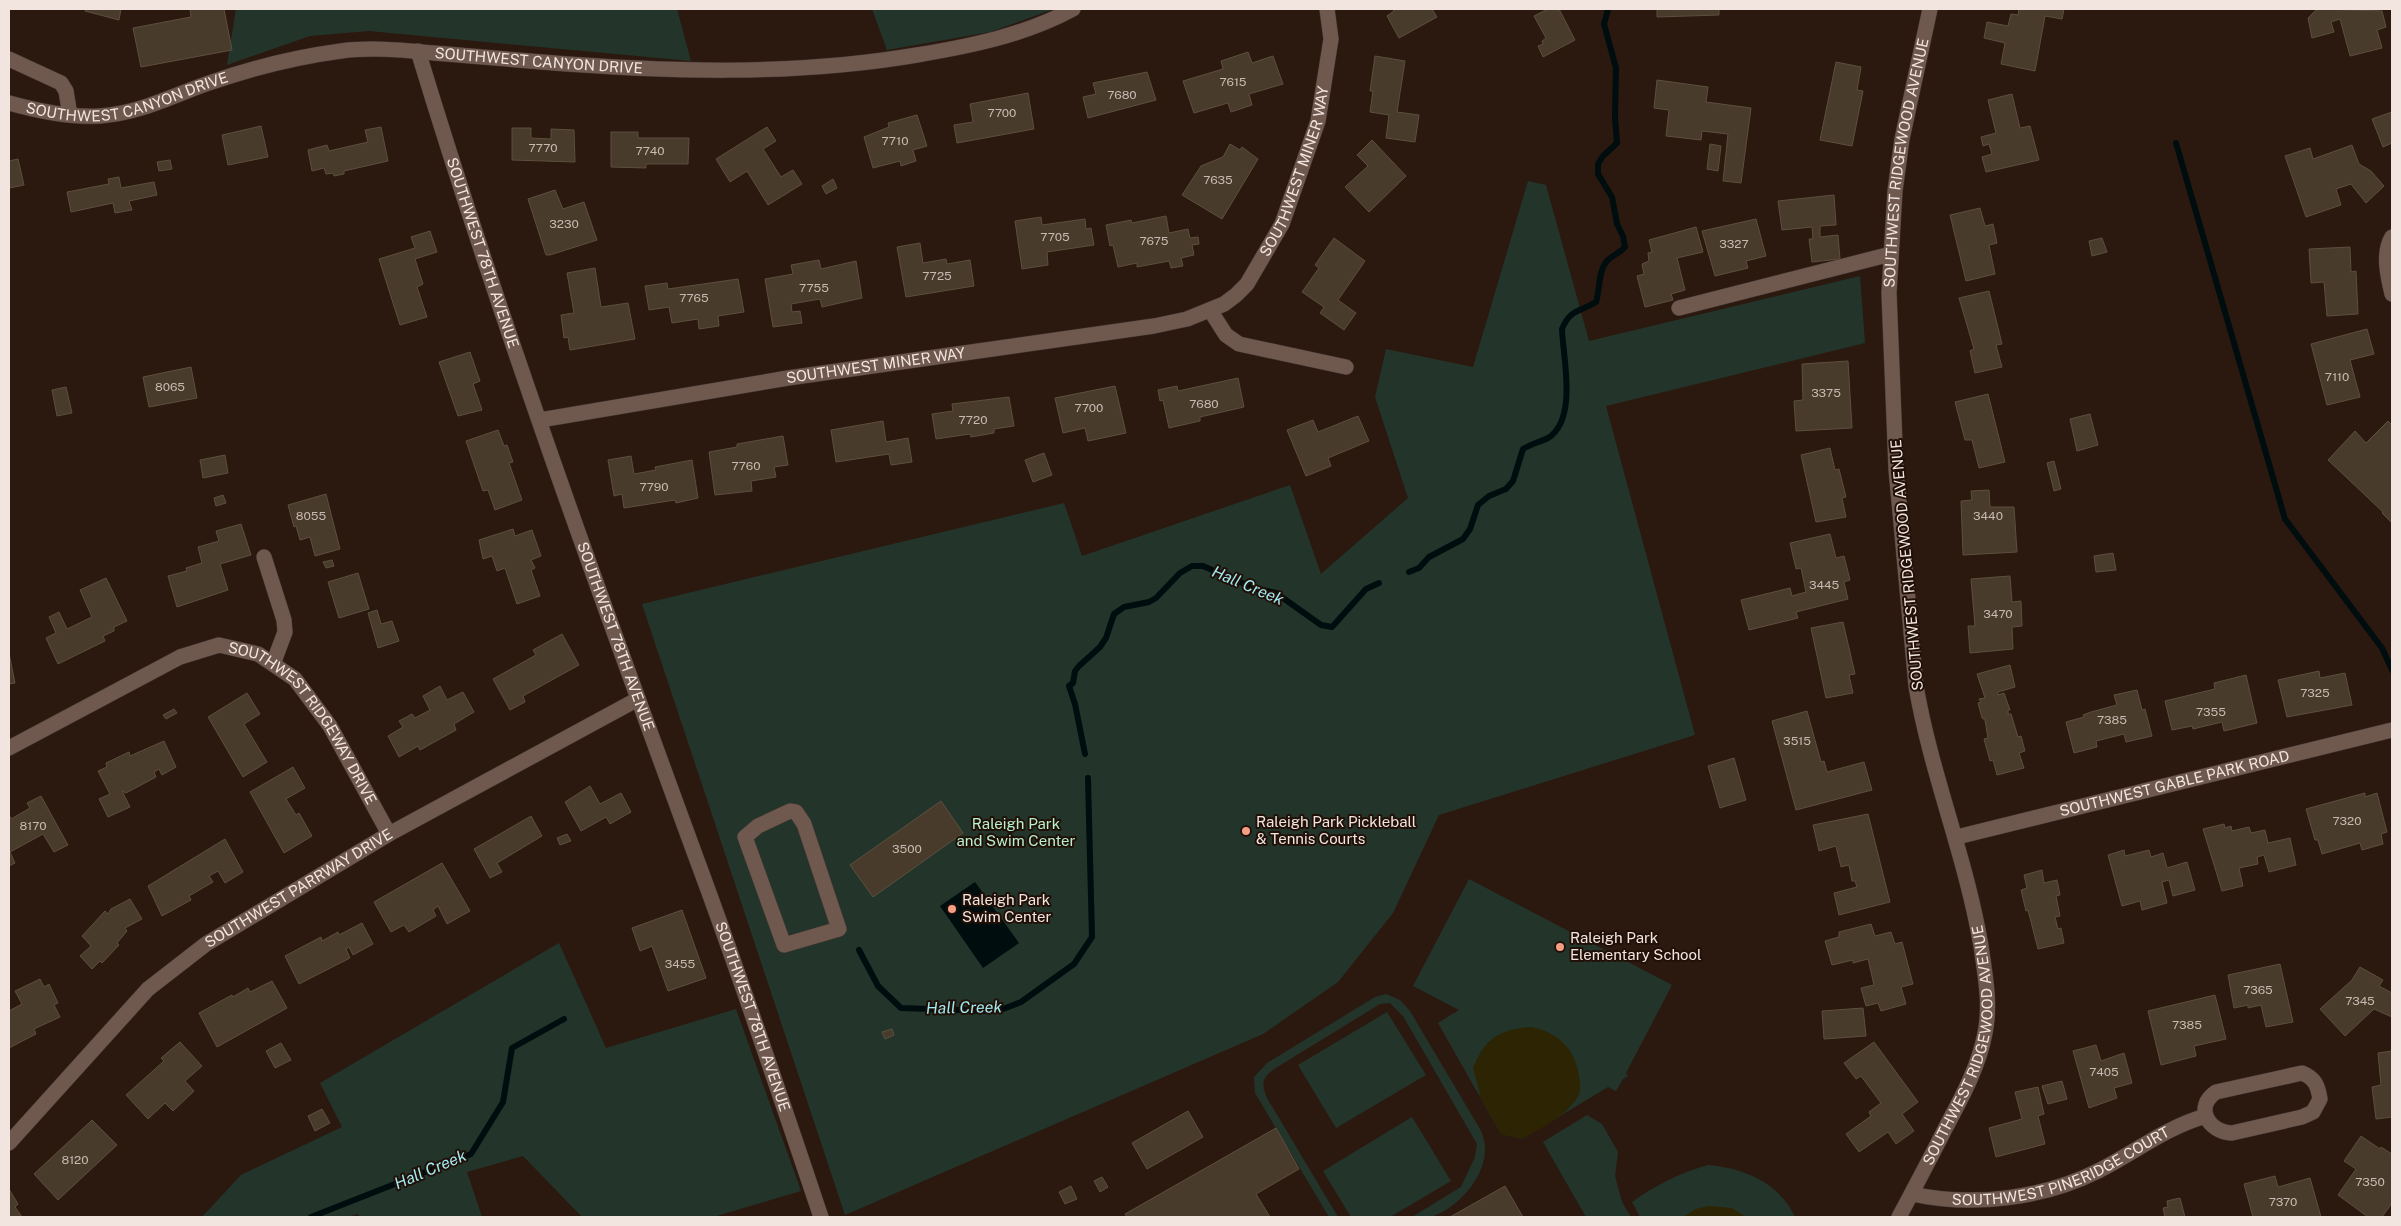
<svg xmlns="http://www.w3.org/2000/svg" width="2401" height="1226" viewBox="0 0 2401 1226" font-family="'Public Sans',sans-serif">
<rect width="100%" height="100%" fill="#2b1910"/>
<path fill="#23352a" d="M236 9H677L691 61 369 31 310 36 227 65Z
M872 9H1054L990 32 887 50Z
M1528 181 1546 185 1589 341 1860 276 1865 343 1606 406 1695 735 1439 815 1393 913 1338 982 1263 1034 845 1215 642 604 1064 503 1082 556 1290 485 1321 574 1408 498 1375 397 1386 349 1473 367Z
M1469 879 1672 985 1626 1073 1628 1076 1623 1079 1616 1091 1608 1087 1522 1139 1501 1134 1438 1023 1459 1010 1413 986Z
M559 943 606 1048 736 1009 801 1191 713 1217H582L523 1156 467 1172 482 1217H359L358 1214 347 1217H202L241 1175 342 1127 320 1083Z
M1386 994 1400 1000 1410 1011 1480 1129C1498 1163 1464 1206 1431 1217 1426 1219 1418 1217 1412 1217L1461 1187 1475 1157 1477 1144 1403 1016 1390 1003 1380 1004 1274 1069C1262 1078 1261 1084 1267 1098L1338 1217H1329L1255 1093 1254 1077 1267 1063 1375 997Z
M1387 1012 1426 1075 1336 1128 1298 1065Z
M1587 1115 1602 1124 1618 1152 1615 1176 1622 1202 1631 1217H1586L1543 1142Z
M1412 1117 1451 1181 1390 1217H1351L1323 1171Z
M1708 1165C1743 1168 1779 1182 1795 1217H1640L1632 1202C1656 1185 1679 1173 1708 1165Z"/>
<path fill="#2c2403" d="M1532 1027C1559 1033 1575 1049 1579 1076 1580 1083 1582 1091 1577 1098 1565 1117 1541 1128 1522 1139L1501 1134 1479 1095 1480 1094 1473 1068C1485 1038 1500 1029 1532 1027Z
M1708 1206 1732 1208 1746 1217H1683L1696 1209Z"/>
<path fill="#000d0f" d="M975 882 1019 943 983 968 940 906Z"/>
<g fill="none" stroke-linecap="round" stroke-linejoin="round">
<path stroke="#000d0f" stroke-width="6" d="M2176 143 2285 519 2382 648 2392 670
M1409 572 1419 568 1429 557 1463 539 1470 529 1478 505 1489 496 1506 489 1513 481 1523 449C1531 444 1540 442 1548 438 1578 419 1563 358 1562 329 1570 309 1580 312 1596 302 1600 289 1598 273 1606 262 1611 256 1620 253 1625 247L1623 236 1617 224 1612 197 1598 174V164L1603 156 1617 143 1615 118 1616 68 1604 24 1608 9
M1085 754 1075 704 1069 686 1073 683 1075 671 1079 666 1100 647 1106 638 1114 614 1124 607 1149 602 1156 598 1180 573 1192 566H1203L1254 588 1276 593 1321 625 1332 627 1366 589 1379 583
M859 950 878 986 901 1008 987 1011 1003 1009 1021 1002 1074 964 1092 937 1088 778
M311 1217 471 1154 503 1102 512 1048 564 1019"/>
</g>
<path fill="#493b2b" stroke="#5d4f3e" d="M86 9H121L119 20 85 11Z
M190 9H224L232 50 141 67 133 28 191 17Z
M1393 9H1432L1437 17 1399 38 1387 16 1394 11Z
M1548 9H1559L1575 40 1543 57 1538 46 1543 44 1542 41 1546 38 1534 16Z
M1657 9H1719V15L1657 17Z
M2019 9H2064L2062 19 2045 16 2035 71 2001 64 2005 43 1984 38 1987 22 2008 26 2011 14 2018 15Z
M2317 9 2382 11 2386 27 2377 30 2382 48 2350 56 2340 19 2331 22 2334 32 2312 38 2308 18Z
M1248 52 1252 63 1273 56 1283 84 1249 94 1252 105 1231 112 1228 103 1194 113 1183 81 1223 69 1221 61Z
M1375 56 1405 61 1397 112 1419 115 1415 142 1386 138 1389 115 1370 112 1373 91H1370Z
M1836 62 1861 67 1857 90 1863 91 1852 146 1820 140Z
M1147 72 1156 100 1088 118 1083 97 1096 94 1093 83Z
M1657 80 1708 87 1706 102 1751 108 1741 183 1723 181 1728 134 1702 131 1701 140 1666 136 1669 110 1654 108Z
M1028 93 1034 129 957 143 954 125 973 122 970 104Z
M2012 94 2020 128 2030 126 2039 160 1986 172 1982 157 1992 154 1989 144 1983 146 1981 137 1996 133 1988 100Z
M2392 112V143L2383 147 2372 119Z
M917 115 927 146 913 150 916 161 901 166 900 161 873 168 864 137 889 127 888 123Z
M261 126 268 157 228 165 222 135Z
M381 127 388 161 344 171V174L334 176 333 173 326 174 324 168 312 171 308 150 327 145 329 151 368 142 365 130Z
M767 127 776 141 763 149 781 177 793 170 802 184 768 205 747 171 730 182 716 159Z
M512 128H531V138L551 139V129L574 130 575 162 512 160Z
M611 132H638V138H689L688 164H646V168L611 167Z
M1372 140 1406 176 1369 212 1345 187 1368 166 1357 155Z
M1230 144 1240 150 1242 147 1258 159 1222 219 1182 195 1201 166 1223 157Z
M1710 144 1721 146 1718 171 1707 169Z
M2352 145 2359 164 2371 171 2384 186 2366 203 2351 184 2336 189 2341 205 2306 217 2285 156 2310 148 2313 159Z
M18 159 24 185 9 188V161Z
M170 160 172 169 159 171 157 162Z
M119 177 121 188 154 182 157 195 129 201 132 210 115 213 113 203 71 212 67 192 109 184 108 179Z
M833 179 837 188 826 194 822 186Z
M555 190 563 209 584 202 597 240 550 255H546L528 199Z
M1834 195 1836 225 1820 226V237L1838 235 1840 259 1812 262 1809 239H1813L1812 227 1782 230 1778 201Z
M1980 208 1985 226 1993 224 1997 243 1989 245 1995 274 1966 281 1950 215Z
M1166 216 1169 233 1188 229 1190 238 1198 237 1199 244 1192 245 1194 255 1181 258 1183 266 1171 268 1169 261 1137 267V263L1118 267 1113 245 1110 246 1106 225 1131 220 1132 223Z
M1041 217 1042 225 1085 219 1086 229 1091 228 1094 245 1047 252 1048 265 1022 269 1015 221Z
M1756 219 1766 256 1746 261 1748 268 1715 276 1702 231Z
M1696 227 1703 252 1677 258 1685 290 1671 294 1673 300 1645 307 1637 276 1644 274 1642 264 1649 261 1648 253 1652 252 1649 240Z
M430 231 437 252 415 259 423 284 417 287 427 317 400 325 379 259 415 248 411 237Z
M1334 238 1365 261 1338 300 1356 313 1344 330 1320 313 1324 307 1302 292 1319 268 1315 265Z
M2102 238 2107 252 2092 256 2089 241Z
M920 243 923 263 946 259 947 264 970 260 974 286 906 297 897 247Z
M2350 247 2351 272 2356 271 2358 314 2327 316 2324 282 2311 283 2309 249Z
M819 260 821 269 856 261 862 298 822 307 820 299 791 304 792 312 800 311 802 323 773 327 765 279 793 274 791 265Z
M595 268 601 307 628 303 635 339 570 350 568 337 564 338 561 315 574 313 567 273Z
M738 279 744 312 718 316 719 326 699 329 698 319 672 323 669 307 649 310 645 286 667 283 668 289Z
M1989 291 2002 344 1996 345 2002 367 1975 373 1970 351 1974 349 1959 298Z
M2367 329 2374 354 2350 360 2360 397 2327 405 2311 344Z
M470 352 480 381 473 384 482 410 458 416 439 362Z
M1848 361 1852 428 1796 431 1794 401 1803 400 1802 364Z
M191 367 197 398 149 407 143 377Z
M1238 378 1244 407 1200 417V421L1169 428 1163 400 1160 401 1158 390 1177 386 1178 391Z
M1115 386 1126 433 1088 441 1085 428 1063 433 1055 398Z
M66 387 72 413 57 416 52 390Z
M1988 394 2005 462 1979 468 1972 440H1965L1955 402Z
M1009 397 1014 426 994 429V433L971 437 970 434 936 439 932 414 953 411 952 404Z
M2090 414 2098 445 2077 451 2070 419Z
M1358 416 1369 441 1328 458 1331 466 1306 476 1287 430 1313 420 1318 432Z
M883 421 886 442 908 438 912 462 891 465 889 454 836 462 831 430Z
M2388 421 2392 425V523L2382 513 2383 512 2328 460 2355 431 2366 443Z
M498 430 504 446 507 445 513 462 509 463 522 500 495 510 488 490 483 491 466 441Z
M783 436 788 465 774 467 776 477 751 481 752 491 715 495 709 452 737 447V444Z
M1830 448 1835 470 1839 469 1846 497 1842 498 1846 517 1816 522 1801 455Z
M1044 453 1052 475 1033 482 1025 460Z
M225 455 228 473 203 478 200 460Z
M631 456 634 474 656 470 655 467 692 460 698 498 676 503 675 500 624 508 622 494 614 496 608 460Z
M2054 461 2061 489 2054 491 2047 463Z
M1989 490 1990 507H2014L2017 552 1963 555 1961 501 1972 500 1971 491Z
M326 494 340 549 315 556 310 537 300 540 296 526 294 527 288 505Z
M223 495 226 503 216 506 214 498Z
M241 524 251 555 220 564 228 590 177 607 168 576 187 571 186 568 202 563 198 547 219 541 216 531Z
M513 529 515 536 532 530 541 556 531 560 535 568 531 570 540 596 517 604 505 568 497 571 492 556 483 559 479 540Z
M1830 534 1836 558 1844 556 1850 580 1844 582 1848 599 1796 612 1798 618 1749 630 1741 600 1790 588 1792 596 1806 592 1801 568 1796 569 1790 543Z
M2113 553 2116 570 2096 572 2094 556Z
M332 560 334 566 326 568 323 562Z
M358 573 369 609 339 618 328 582Z
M2010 576 2012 602 2021 601 2022 626 2012 627 2013 649 1970 653 1968 626H1975L1971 579Z
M106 578 127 621 114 627V631L103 636 105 641 58 664 46 638 56 633 49 617 59 612 67 629 92 617 80 590Z
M377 610 381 624 392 621 399 641 378 648 368 613Z
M1843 622 1855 674 1849 675 1853 693 1826 698 1811 628Z
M562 634 579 665 523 696 525 702 510 710 493 679 536 655 533 650Z
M9 653 15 683 9 684Z
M2010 665 2015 687 1998 692V695L2004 693 2010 710H2008V714H2011L2018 737 2021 736 2025 751 2019 753 2024 768 1997 775 1993 760 1990 761 1984 739 1988 738 1985 720 1982 718 1978 703 1981 702 1979 699 1985 698 1977 674Z
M2319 671 2320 678 2345 673 2352 705 2287 717 2278 680Z
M2246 675 2257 723 2224 731 2222 722 2193 729 2192 726 2172 730 2165 701 2215 689 2214 683Z
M440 686 447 700 463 692 474 712 454 724 456 730 420 750 418 746 399 757 388 736 403 727 399 721 412 714 415 718 430 710 423 696Z
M2137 690 2142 710 2145 709 2152 736 2126 742 2124 734 2096 741 2097 747 2074 753 2066 722 2084 717 2083 715 2091 712 2117 705 2114 695Z
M247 693 260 714 244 724 267 762 243 777 208 717Z
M174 709 177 713 166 719 163 715Z
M1807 711 1821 762 1824 761 1827 772 1864 762 1872 790 1796 810 1772 721Z
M164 741 176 767 162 775 159 769 154 772 156 777 126 793 122 791 130 807 108 817 99 799 110 794 98 771 107 767 106 763 129 752 130 756Z
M1734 758 1746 800 1720 808 1708 766Z
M293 767 305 788 286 799 296 815 299 813 312 836 284 853 250 792Z
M590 786 600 804 621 793 631 812 610 824 606 817 581 831 565 802Z
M2365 793V797L2377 793 2387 832 2381 834 2383 844 2362 850 2360 843 2322 854 2318 840H2315L2306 809Z
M41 796 68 845 54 852 43 834 10 852 15 863 9 866V814L11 819 30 808 27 803Z
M941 801 963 833 873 897 850 865Z
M1868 814 1890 902 1839 915 1834 893 1857 887 1855 881H1852L1849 865 1841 867 1836 846 1819 851 1813 825Z
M531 816 542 836 497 863 502 872 490 878 474 849Z
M2224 824 2225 828 2231 826 2232 831 2249 827 2251 833 2265 830 2268 843 2290 838 2296 865 2269 872 2264 855 2257 857 2258 864 2239 868 2243 886 2222 891 2203 829Z
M567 834 571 841 560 845 557 838Z
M225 839 243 872 225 883 218 871 209 876 213 882 189 896 191 900 162 916 148 886Z
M2124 850 2125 856 2149 850 2151 857 2163 853 2167 868 2187 862 2195 890 2173 896 2169 880 2162 882 2167 903 2142 910 2140 901 2122 906 2108 855Z
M442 863 470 911 447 924 438 906 433 910 436 916 409 932 404 925 391 932 374 902Z
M2042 870 2044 883 2057 880 2060 895 2056 896 2060 916 2055 917 2058 929 2061 928 2064 943 2038 949 2028 910 2026 911 2021 890 2027 888 2024 875Z
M130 899 142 919 125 928 127 931 117 943 119 945 102 963 100 961 92 969 80 956 91 946 82 936 105 911 108 914 111 909Z
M682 910 706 978 668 991 652 946 640 951 632 928Z
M362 923 373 944 353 955 349 947 346 949 350 958 299 984 285 956 321 937 322 941 338 932 339 935Z
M1871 924 1875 936 1891 932 1895 944 1902 942 1913 984 1901 987 1906 1004 1881 1011 1878 1003 1866 1006 1861 988 1874 985 1868 959 1853 963V960L1832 965 1825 941 1839 937V932Z
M2280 964 2293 1022 2266 1027 2261 1005 2248 1008V1005L2234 1008 2228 975Z
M2360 967 2383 980 2379 986 2392 993V1017L2374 1009 2345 1036 2320 1009 2352 980Z
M40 979 44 987 49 984 58 1003 54 1005 60 1017 34 1029 36 1034 9 1048V1011L22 1004 15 991Z
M272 981 287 1008 217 1047 199 1013 232 995 233 997 248 988 250 992Z
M2215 995 2226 1039 2194 1046 2196 1056 2161 1065 2148 1011Z
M1863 1008 1866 1036 1824 1039 1822 1011Z
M892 1029 894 1035 885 1039 882 1032Z
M180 1042 202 1066 185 1081 194 1091 173 1111 165 1103 148 1119 126 1095 164 1061 161 1058Z
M1874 1042 1918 1102 1902 1114 1914 1131 1896 1144 1888 1132 1859 1152 1846 1134 1871 1116 1869 1112 1881 1103 1861 1076 1856 1079 1844 1063Z
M281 1043 291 1060 275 1068 266 1051Z
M2096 1045 2101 1061 2124 1053 2132 1083 2114 1088 2117 1098 2089 1108 2073 1051Z
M2392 1051V1117L2376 1119 2372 1087 2381 1085 2378 1053Z
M2062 1081 2067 1099 2048 1104 2042 1086Z
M2038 1087 2044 1114 2038 1116 2045 1144 1996 1157 1989 1128 2022 1119 2015 1092Z
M322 1109 330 1123 315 1131 308 1116Z
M1188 1111 1203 1137 1147 1169 1132 1143Z
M92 1120 117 1145 58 1200 34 1174Z
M1276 1128 1299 1169 1256 1194 1270 1217H1127L1125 1214Z
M2361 1136 2380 1149 2381 1147 2392 1154V1203L2382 1217H2368L2338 1195 2356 1169 2344 1161Z
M2275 1176 2278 1187 2310 1178 2321 1217H2253L2244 1184Z
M1102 1177 1108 1187 1100 1192 1094 1181Z
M1071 1186 1077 1199 1065 1204 1059 1192Z
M1505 1186 1523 1217H1450Z
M9 1189 18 1204 15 1207 22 1217H9Z
M2180 1198 2185 1217H2165L2163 1208 2168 1207 2167 1201Z"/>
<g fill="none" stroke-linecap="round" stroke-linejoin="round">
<g stroke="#433632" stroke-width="16">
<g id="minor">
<path id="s1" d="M418 51C501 324 599 593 697 860 741 978 781 1098 821 1217"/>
<path d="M9 59 61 83 66 91 70 115"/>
<path id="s2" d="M9 103C38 111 70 118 100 116 141 113 171 96 209 83 252 68 296 57 341 51 371 47 403 50 434 53 470 56 506 59 542 62 667 72 793 76 917 55 971 46 1025 35 1073 9"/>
<path d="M2392 237C2382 253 2388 277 2392 294"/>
<path d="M1679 308 1891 254"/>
<path d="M1210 310 1226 335 1239 344 1346 367"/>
<path id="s3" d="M540 420 788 378 1154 326 1187 319 1224 304 1236 295 1247 284 1282 224 1318 121 1331 39 1327 9"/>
<path d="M264 557 284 620 285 632 273 664"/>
<path id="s4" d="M9 748 180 657 219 645 258 654 295 679 330 726 389 834"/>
<path d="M790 811 796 812 804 824 839 929 784 945 745 837 758 826Z"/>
<path id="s5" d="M1957 837 2392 730"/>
<path d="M2302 1073C2315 1078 2318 1086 2320 1099L2313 1112 2302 1117 2232 1133C2208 1132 2194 1107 2216 1092Z"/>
<path id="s6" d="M9 1143 148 989 206 944 389 834 638 699"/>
<path id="s7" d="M1912 1194C1972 1207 2042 1199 2098 1171 2134 1153 2166 1127 2206 1116"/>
<path id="s8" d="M1899 1217C1915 1187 1931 1157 1946 1127 1962 1097 1979 1066 1985 1033 1991 1004 1985 975 1981 946 1966 857 1931 774 1916 686L1896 469 1889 293 1895 191 1902 139 1930 9"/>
</g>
</g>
<use href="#minor" stroke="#6f594f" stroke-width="15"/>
</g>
<g fill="#f39f83" stroke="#211008" stroke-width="2">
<circle cx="1246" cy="831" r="5"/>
<circle cx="952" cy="909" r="5"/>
<circle cx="1560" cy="947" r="5"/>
</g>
<g text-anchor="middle" stroke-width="4" stroke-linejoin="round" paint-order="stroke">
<g font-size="12" fill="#c8bab2">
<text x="1233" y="86">7615</text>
<text x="1122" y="99">7680</text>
<text x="1002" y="117">7700</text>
<text x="895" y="145">7710</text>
<text x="543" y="152">7770</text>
<text x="650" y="155">7740</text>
<text x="1218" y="184">7635</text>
<text x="564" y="228">3230</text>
<text x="1055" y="241">7705</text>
<text x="1154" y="245">7675</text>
<text x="1734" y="248">3327</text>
<text x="937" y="280">7725</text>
<text x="814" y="292">7755</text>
<text x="694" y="302">7765</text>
<text x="2337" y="381">7110</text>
<text x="170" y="391">8065</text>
<text x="1826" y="397">3375</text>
<text x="1204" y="408">7680</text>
<text x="1089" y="412">7700</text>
<text x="973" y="424">7720</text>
<text x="746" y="470">7760</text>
<text x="654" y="491">7790</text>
<text x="311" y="520">8055</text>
<text x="1988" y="520">3440</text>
<text x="1824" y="589">3445</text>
<text x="1998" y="618">3470</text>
<text x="2315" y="697">7325</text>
<text x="2211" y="716">7355</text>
<text x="2112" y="724">7385</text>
<text x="1797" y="745">3515</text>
<text x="2347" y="825">7320</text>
<text x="33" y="830">8170</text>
<text x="907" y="853">3500</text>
<text x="680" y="968">3455</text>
<text x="2258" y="994">7365</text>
<text x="2360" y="1005">7345</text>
<text x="2187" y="1029">7385</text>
<text x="2104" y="1076">7405</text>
<text x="75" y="1164">8120</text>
<text x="2370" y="1186">7350</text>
<text x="2283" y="1206">7370</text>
</g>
<g font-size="15" fill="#f2e5df" stroke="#211008">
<text dy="5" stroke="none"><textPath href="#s2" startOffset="541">SOUTHWEST CANYON DRIVE</textPath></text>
<text dy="5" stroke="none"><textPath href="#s2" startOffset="122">SOUTHWEST CANYON DRIVE</textPath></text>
<text dy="5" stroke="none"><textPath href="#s8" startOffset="1085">SOUTHWEST RIDGEWOOD AVENUE</textPath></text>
<text dy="5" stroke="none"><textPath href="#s3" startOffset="849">SOUTHWEST MINER WAY</textPath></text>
<text dy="5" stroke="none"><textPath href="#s1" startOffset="212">SOUTHWEST 78TH AVENUE</textPath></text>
<text dy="5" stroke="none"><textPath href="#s3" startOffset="340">SOUTHWEST MINER WAY</textPath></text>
<text transform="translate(1907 565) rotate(-95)" y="5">SOUTHWEST RIDGEWOOD AVENUE</text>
<text dy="5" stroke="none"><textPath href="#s1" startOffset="618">SOUTHWEST 78TH AVENUE</textPath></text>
<text dy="5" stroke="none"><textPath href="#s4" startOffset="355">SOUTHWEST RIDGEWAY DRIVE</textPath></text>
<text dy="5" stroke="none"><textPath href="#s5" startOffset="224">SOUTHWEST GABLE PARK ROAD</textPath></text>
<text dy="5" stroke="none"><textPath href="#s6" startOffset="389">SOUTHWEST PARRWAY DRIVE</textPath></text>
<text dy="5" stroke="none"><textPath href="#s1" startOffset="1022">SOUTHWEST 78TH AVENUE</textPath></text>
<text dy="5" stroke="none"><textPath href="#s8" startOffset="186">SOUTHWEST RIDGEWOOD AVENUE</textPath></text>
<text dy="5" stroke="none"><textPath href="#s7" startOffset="156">SOUTHWEST PINERIDGE COURT</textPath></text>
</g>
<g font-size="15" fill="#f2e5df" stroke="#211008" text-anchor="start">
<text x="1256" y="827">Raleigh Park Pickleball<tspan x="1256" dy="17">&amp; Tennis Courts</tspan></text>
<text x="962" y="905">Raleigh Park<tspan x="962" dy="17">Swim Center</tspan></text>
<text x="1570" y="943">Raleigh Park<tspan x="1570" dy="17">Elementary School</tspan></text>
</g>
<g font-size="15" fill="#b8f1ce" stroke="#211008">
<text x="1016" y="829">Raleigh Park<tspan x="1016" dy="17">and Swim Center</tspan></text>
</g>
<g font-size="16" font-style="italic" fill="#a0ebf3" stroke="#211008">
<text transform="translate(1248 585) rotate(23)" y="6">Hall Creek</text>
<text transform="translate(964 1007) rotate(-1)" y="6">Hall Creek</text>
<text transform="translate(430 1169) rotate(-23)" y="6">Hall Creek</text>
</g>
</g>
<rect width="2401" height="1226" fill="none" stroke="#f2e5df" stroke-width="20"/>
</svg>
